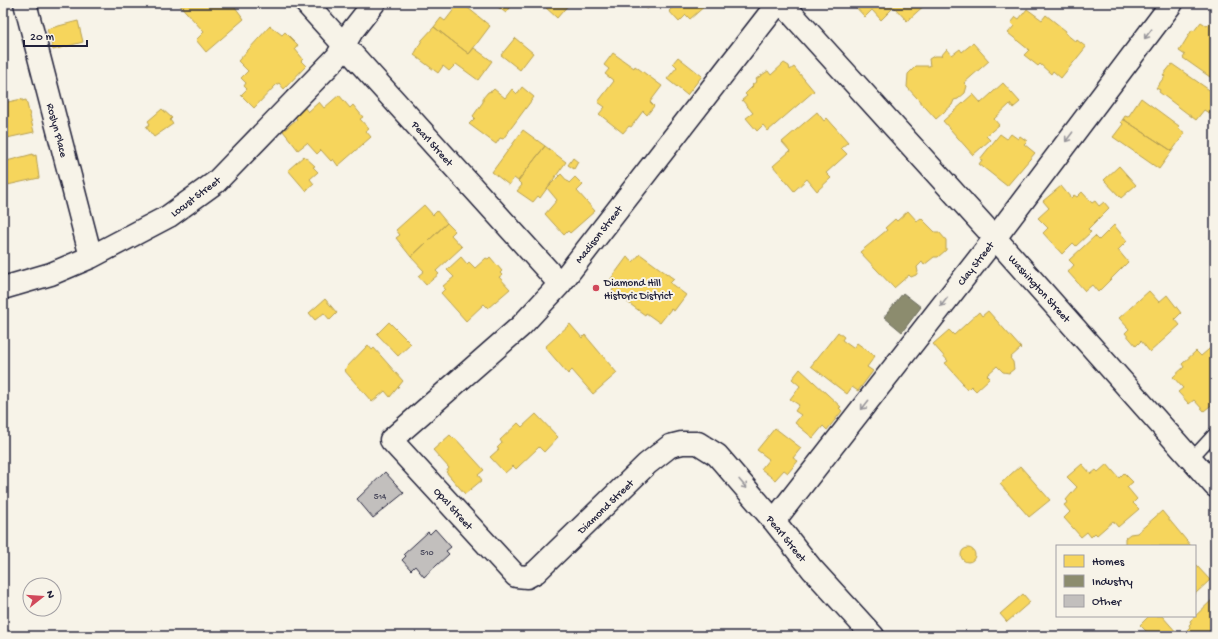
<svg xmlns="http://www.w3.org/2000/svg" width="1218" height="639" viewBox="0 0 1218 639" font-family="'Gochi Hand',sans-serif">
<rect width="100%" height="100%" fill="#f7f3e8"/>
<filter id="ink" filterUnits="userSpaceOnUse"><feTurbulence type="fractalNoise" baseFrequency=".025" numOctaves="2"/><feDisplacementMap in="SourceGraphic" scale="8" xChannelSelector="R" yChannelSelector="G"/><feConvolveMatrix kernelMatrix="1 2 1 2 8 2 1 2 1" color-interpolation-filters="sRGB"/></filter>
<g filter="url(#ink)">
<path fill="#f6d55c" stroke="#b69f52" d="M178 3H232L244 19 206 52 196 40 204 32Z
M459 3H462L490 26 469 54 434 27 441 18 445 21Z
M493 3H514L506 13Z
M546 3H570L557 18 544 6Z
M642 3H656L647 9Z
M675 3H704L706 5 690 19 686 15 679 22 669 11 676 4Z
M852 3H927L907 21 894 7 881 20 872 10 865 17Z
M1027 9 1042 20 1046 15 1066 31 1065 33 1076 42 1077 40 1086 47 1061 78 1053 71 1051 74 1040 64 1038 66 1024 55 1029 50 1008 33 1014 26 1011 23 1016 17 1019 19Z
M78 21 83 42 53 50 47 29Z
M1201 22 1207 26 1210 23 1215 27V79L1211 75 1210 77 1183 58 1185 55 1179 51 1192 30 1194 31Z
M270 26 282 35 285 32 298 45 295 49 303 59 301 61 306 66 284 89 279 83 276 85 254 108 241 95 247 89 244 86 246 83 241 78 248 71 238 61Z
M434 27 469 54 474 48 492 61 478 80 456 64 449 71 443 66 438 73 414 55 422 40Z
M515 38 533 53 520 70 501 55Z
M973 43 989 61 964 83 967 86 965 93 958 99 954 100 952 105 936 119 907 87 908 74 916 66H930L929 59 934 56H941L947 49 952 55 960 49 962 52Z
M613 53 634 68 635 66 662 86 650 102 654 106 647 115 643 111 631 127 629 126 623 133 599 114 605 107 598 102 614 81 605 74 609 69 604 65Z
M678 57 702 76 687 95 667 79 677 67 673 63Z
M784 63 789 66 790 70 794 67 814 91 768 131 763 125 757 131 746 118 753 113 742 100 747 96 745 94 753 86 752 85 757 81 756 79 768 71 771 75Z
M1172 64 1215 94V104L1209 113 1204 110 1196 120 1159 92 1160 90 1156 88 1165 76 1163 75Z
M1003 83 1020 102 1013 108 1010 104 994 119 999 125 986 136 990 140 973 155 943 121 973 94 981 103Z
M522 87 534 97 503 139 500 138 496 144 469 124 475 118 473 116 483 102V98L488 92 492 91 494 89 505 98 512 89 517 94Z
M339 95 350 108 353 105 363 117 360 119 369 129 366 131 371 137 338 166 333 159 331 161 321 150 317 154 307 143 298 150 283 131 297 119 294 116 304 107 308 112 319 102 324 108Z
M1141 98 1179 126 1178 128 1185 133 1172 151 1123 119 1125 116 1128 117Z
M22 99V101L26 100 34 132 7 138 6 134 3 135V103Z
M162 109 172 118 170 120 173 124 154 137 146 127 150 124 148 121Z
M817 112 824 121 827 118 848 142 841 148 847 154 826 173 831 178 817 191 807 179 794 191 773 166 790 151 782 142Z
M1123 119 1172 151 1159 169 1113 137 1123 124 1121 122Z
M523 130 545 146 518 181 514 178 509 185 492 172Z
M1000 134 1007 139 1011 134 1018 139 1020 136 1027 141 1024 144 1035 153 1007 186 979 164 982 160 980 159Z
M545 146 566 162 540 198 538 196 533 202 517 191 522 185 518 181Z
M33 154V156L36 155 39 178 3 186V162Z
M304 156 315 166 313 167 318 172 310 179 314 184 306 191 288 170Z
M573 158 578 162 574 169 568 165Z
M1119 166 1136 185 1121 198 1104 180Z
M561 174 569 183 575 177 583 185 577 191 595 211 570 233 568 231 564 235 545 214 557 200 547 188Z
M1061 186 1071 198 1074 195 1077 197 1082 192 1092 203 1095 201 1099 206 1104 202 1109 208 1088 229 1091 232 1076 246 1073 243 1062 254 1043 233 1048 228 1038 218 1049 208 1043 201Z
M424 205 433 215 437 211 447 223 411 257 396 238 400 235 396 230Z
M908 211 917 221 921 218 935 232H939L946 240V250L938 257H934L924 265 922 262 917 267 918 272 916 275 911 277 909 275 894 288 860 252 887 230 885 228 895 219 897 221Z
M447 223 455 231 451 235 462 247 436 271 439 274 426 285 418 276 424 271 411 257Z
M1114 225 1127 241 1118 250 1128 262 1098 292 1092 285 1085 291 1068 272 1074 265 1069 260 1095 236 1099 240Z
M640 254 674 279 670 283 686 295 674 311 671 309 660 323 646 313 645 315 612 291 616 284 610 280 627 257 633 262Z
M461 257 467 264 469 262 475 268 486 258 488 259 490 257 502 271 500 273 502 275 499 277 510 289 488 308 484 304 466 321 441 293 445 289 443 286 454 277 447 270Z
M1149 291 1159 302 1167 295 1181 313 1175 319 1180 325 1150 352 1141 341 1136 346 1125 333 1129 329 1119 318Z
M325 299 337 313 330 320 324 313 315 320 309 313Z
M988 311 1021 348 1010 358 1013 362 1014 369 1009 373 1003 372 997 366 987 375 990 378 976 391 971 386 967 390 962 384 963 383 945 363 948 361 933 344 949 330 954 335 979 312 982 316Z
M389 322 411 344 398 356 377 334Z
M570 324 582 338 585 335 617 373 593 394 572 370 568 374 545 347Z
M838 332 844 337 842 340 853 348 857 343 875 356 867 367 873 371 858 391 852 387 847 394 811 366Z
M1215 344V392L1213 393 1215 402 1204 411 1194 400 1189 404 1178 392 1183 388 1173 377 1184 367 1182 364 1196 351 1201 356Z
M368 345 372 350 374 348 403 381 390 397 385 391 372 402 344 370Z
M800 369 841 407 839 408 842 411 827 430 823 426 813 438 795 423 801 415 795 411 799 405 790 399 800 386 792 379Z
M536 414 558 437 544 452 539 447 516 469 513 466 505 473 490 457 499 449 497 448 502 443 500 440 518 423 522 427Z
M775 428 801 448 793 458 798 461 788 473 784 470 775 480 761 469 769 459 757 450Z
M450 435 454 439 455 438 484 470 478 475 482 480 465 494 446 472 449 468 433 450Z
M1082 464 1091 474 1096 470 1098 472 1107 464 1119 478 1124 473 1133 482 1127 487 1137 499 1133 503 1139 509 1118 527 1113 521 1097 535 1095 533 1091 537 1087 532 1081 537 1064 518 1070 512 1064 505 1068 502 1066 500 1077 487 1067 477Z
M1020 466 1050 500 1029 517 1000 484Z
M1162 511 1191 546H1123L1125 544V538L1130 534 1137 533Z
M961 555a7 7 0 1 1 14 0a7 7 0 1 1-14 0Z
M1196 565 1210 580 1195 594V566Z
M1023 594 1030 602 1007 622 1000 614Z
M1215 597V636H1181L1190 627 1189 625 1191 623 1190 621Z
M1149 616H1162L1177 633 1174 636H1151L1140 625Z"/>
<path fill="#8c8c6e" stroke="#6c6c5f" d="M903 293 921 307 902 332 884 317Z"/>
<path fill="#c2bfbd" stroke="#22223b" d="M385 472 404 493 373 518 357 499Z
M435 529 451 547 446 551 449 554 424 577 415 566 411 570 402 560 406 556 404 554 428 532 430 534Z"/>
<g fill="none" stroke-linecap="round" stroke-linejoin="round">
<g stroke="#22223b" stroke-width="14">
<path id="lane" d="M1192 458 1215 433"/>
</g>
<g stroke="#22223b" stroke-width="25">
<path id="street" d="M25 3 91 257
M306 3 560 284
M778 3 560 284 521 326 391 440 516 576 527 577 536 572 647 464 670 446 682 443H698L717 455 774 521 812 569 873 636
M782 3 995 238 1215 486
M3 288 51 274 91 257 169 216 216 182 337 57 352 31 374 3
M774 521 995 238 1172 3"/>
</g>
<use href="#lane" stroke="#f7f3e8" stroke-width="11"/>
<use href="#street" stroke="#f7f3e8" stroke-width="22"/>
</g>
<defs><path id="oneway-shaft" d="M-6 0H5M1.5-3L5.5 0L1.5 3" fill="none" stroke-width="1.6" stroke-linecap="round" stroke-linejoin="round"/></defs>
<g stroke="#97959a">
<use href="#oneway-shaft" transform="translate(1148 34) rotate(127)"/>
<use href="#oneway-shaft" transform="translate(1069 137) rotate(127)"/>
<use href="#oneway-shaft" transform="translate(944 302) rotate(128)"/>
<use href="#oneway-shaft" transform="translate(865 405) rotate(128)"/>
<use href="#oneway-shaft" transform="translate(743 484) rotate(50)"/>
</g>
</g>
<circle fill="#d1495b" stroke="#f7f3e8" stroke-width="1.5" cx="596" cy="288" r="4"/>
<g text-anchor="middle" stroke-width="4" stroke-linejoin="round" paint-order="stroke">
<g font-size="9" fill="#4a495c">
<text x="380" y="499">514</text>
<text x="427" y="555">510</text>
</g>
<g font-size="11" fill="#22223b" stroke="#f7f3e8">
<text transform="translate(58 130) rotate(75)" y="4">Roslyn Place</text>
<text transform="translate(433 143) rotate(48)" y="4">Pearl Street</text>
<text transform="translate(195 196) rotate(-37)" y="4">Locust Street</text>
<text transform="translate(598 234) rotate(-52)" y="4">Madison Street</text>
<text transform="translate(975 263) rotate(-52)" y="4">Clay Street</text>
<text transform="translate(1040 288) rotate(48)" y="4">Washington Street</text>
<text transform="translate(605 506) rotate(-44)" y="4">Diamond Street</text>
<text transform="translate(454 508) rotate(48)" y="4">Opal Street</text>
<text transform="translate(787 538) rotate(51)" y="4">Pearl Street</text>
</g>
<g font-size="11" fill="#22223b" stroke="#f7f3e8" text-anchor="start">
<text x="604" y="286">Diamond Hill<tspan x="604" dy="13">Historic District</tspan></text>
</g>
</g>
<rect width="1218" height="639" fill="none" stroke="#f7f3e8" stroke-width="16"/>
<rect x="8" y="8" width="1202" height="623" fill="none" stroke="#22223b" stroke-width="1.5" filter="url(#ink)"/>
<rect x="1056" y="545" width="140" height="72" fill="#f7f3e8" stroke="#a29fa3"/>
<rect x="1064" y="555" width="20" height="12" fill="#f6d55c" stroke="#a29fa3"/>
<text x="1092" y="565" font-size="12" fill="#22223b">Homes</text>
<rect x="1064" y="575" width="20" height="12" fill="#8c8c6e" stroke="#a29fa3"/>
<text x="1092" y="585" font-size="12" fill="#22223b">Industry</text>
<rect x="1064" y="595" width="20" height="12" fill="#c2bfbd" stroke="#a29fa3"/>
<text x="1092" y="605" font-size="12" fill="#22223b">Other</text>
<g transform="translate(42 597) rotate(73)"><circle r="19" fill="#f7f3e8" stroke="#a29fa3"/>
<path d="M0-3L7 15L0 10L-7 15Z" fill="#d1495b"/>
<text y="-6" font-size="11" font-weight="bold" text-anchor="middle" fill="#22223b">N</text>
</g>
<path d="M24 40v6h63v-6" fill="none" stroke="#22223b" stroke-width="2"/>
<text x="30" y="40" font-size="12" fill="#22223b" stroke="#f7f3e8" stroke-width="3" paint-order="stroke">20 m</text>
</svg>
